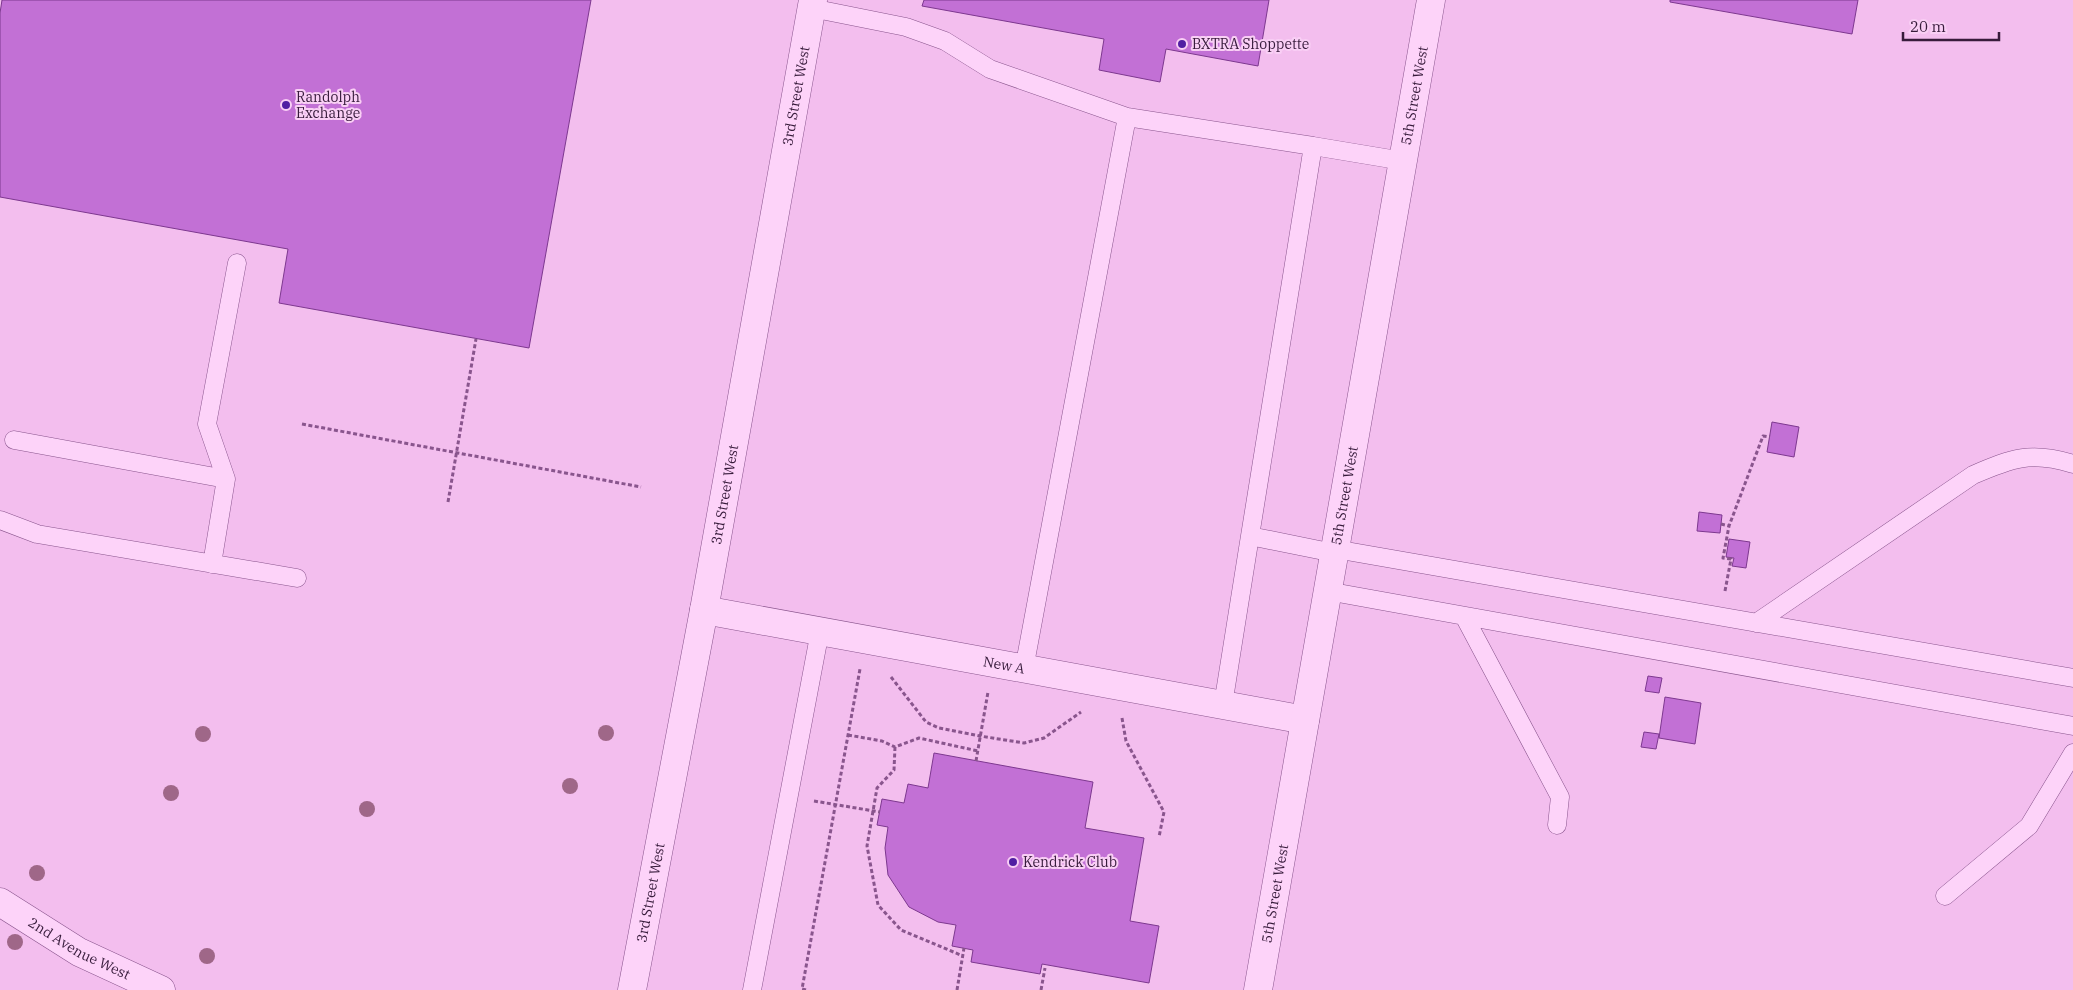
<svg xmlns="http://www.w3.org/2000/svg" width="2073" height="990" viewBox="0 0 2073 990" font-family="'IBM Plex Serif',serif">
<rect width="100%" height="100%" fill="#f3beee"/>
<path fill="#c270d5" stroke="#7d388f" d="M2 0H591L529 348 279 303 288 249 0 197V13Z
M924 0H1269L1258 66 1166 49 1160 82 1099 70 1104 39 922 6Z
M1670 0H1858L1852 34 1670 2Z
M1772 422 1799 427 1794 457 1767 452Z
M1699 512 1722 515 1720 533 1697 531Z
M1729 539 1750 542 1746 568 1732 566 1734 558 1726 557Z
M1648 676 1662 678 1659 693 1645 691Z
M1665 697 1701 703 1695 744 1659 738Z
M1644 732 1659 734 1656 749 1641 747Z
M934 753 1093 782 1085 828 1144 838 1130 921 1159 926 1149 983 1042 964 1040 974 971 962 973 950 952 946 956 925 938 922 909 907 888 875 885 848 888 827 877 825 882 799 904 803 908 784 928 788Z"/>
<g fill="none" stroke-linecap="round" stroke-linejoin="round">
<g stroke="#89558d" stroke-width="19">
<path id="service" d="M811 8 906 27 945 41 990 69 1127 117 1024 669
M1127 117 1313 146
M14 440 226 479
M0 520 37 534 297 578
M1335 549 2073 678
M1334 553 1250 536 1313 146 1403 161
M212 564 226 479 207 424 237 263
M1327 591 2073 726
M1464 616 1560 797 1557 825
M1756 623 1973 475C2012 458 2031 451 2073 464
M1223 705 1250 536
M1945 896 2029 826 2073 753
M752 990 820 631"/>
</g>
<g stroke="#89558d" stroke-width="29">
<g id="minor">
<path id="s1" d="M704 610 1305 720"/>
<path id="s2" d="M0 902 79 952 161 990"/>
<path id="s3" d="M1258 990 1431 0"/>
</g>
</g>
<g stroke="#89558d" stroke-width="29">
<g id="tertiary">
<path id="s4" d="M632 990 704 610 813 0"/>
</g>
</g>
<path stroke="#89558d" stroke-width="3" stroke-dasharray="4 2.5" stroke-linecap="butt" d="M302 424 641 487
M448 502 476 339
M1721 524 1729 526
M1725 591 1731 559 1723 558 1729 526 1763 436 1770 437
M891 677 926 722 939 728 980 736 1024 743 1044 738 1081 712
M1122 718 1126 741 1164 812 1159 837
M848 735 882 741 895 747 919 738 978 751
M895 747 894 770 877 788 867 846 878 905 901 930 963 956
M976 761 988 692
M814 801 880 812
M806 990 802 989 860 669
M957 990 964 948
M1041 990 1045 968"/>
<use href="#service" stroke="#fdd3f9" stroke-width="18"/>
<use href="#minor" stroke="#fdd3f9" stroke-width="28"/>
<use href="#tertiary" stroke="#fdd3f9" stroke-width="28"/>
</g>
<g fill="#9f6788">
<circle cx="606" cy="733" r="8"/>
<circle cx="203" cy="734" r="8"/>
<circle cx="570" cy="786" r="8"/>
<circle cx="171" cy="793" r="8"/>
<circle cx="367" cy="809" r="8"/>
<circle cx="37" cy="873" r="8"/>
<circle cx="15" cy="942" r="8"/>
<circle cx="207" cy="956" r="8"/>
</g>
<g fill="#511ea3" stroke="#f9cff5" stroke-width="2">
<circle cx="1182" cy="44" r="5"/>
<circle cx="286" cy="105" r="5"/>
<circle cx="1013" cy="862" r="5"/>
</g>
<g text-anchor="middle" stroke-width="4" stroke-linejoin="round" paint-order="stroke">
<g font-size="14" fill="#371b3b" stroke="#f9cff5" text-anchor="start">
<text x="1192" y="49">BXTRA Shoppette</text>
<text x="296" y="102">Randolph<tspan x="296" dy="16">Exchange</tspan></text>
<text x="1023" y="867">Kendrick Club</text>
</g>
<g font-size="14" fill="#371b3b" stroke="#f9cff5">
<text dy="5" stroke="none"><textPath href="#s3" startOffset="908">5th Street West</textPath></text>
<text dy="5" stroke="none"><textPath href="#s4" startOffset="909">3rd Street West</textPath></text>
<text dy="5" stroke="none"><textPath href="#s4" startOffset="504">3rd Street West</textPath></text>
<text dy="5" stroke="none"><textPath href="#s3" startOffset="502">5th Street West</textPath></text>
<text dy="5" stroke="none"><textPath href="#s1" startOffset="305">New A</textPath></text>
<text dy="5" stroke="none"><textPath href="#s4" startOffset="99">3rd Street West</textPath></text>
<text dy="5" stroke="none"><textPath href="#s3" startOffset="98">5th Street West</textPath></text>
<text dy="5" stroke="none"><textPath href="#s2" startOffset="92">2nd Avenue West</textPath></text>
</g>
</g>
<path d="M1903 32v8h96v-8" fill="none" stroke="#371b3b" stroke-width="2.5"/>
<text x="1910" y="32" font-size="15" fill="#371b3b" stroke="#f9cff5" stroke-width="4" paint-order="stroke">20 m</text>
</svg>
